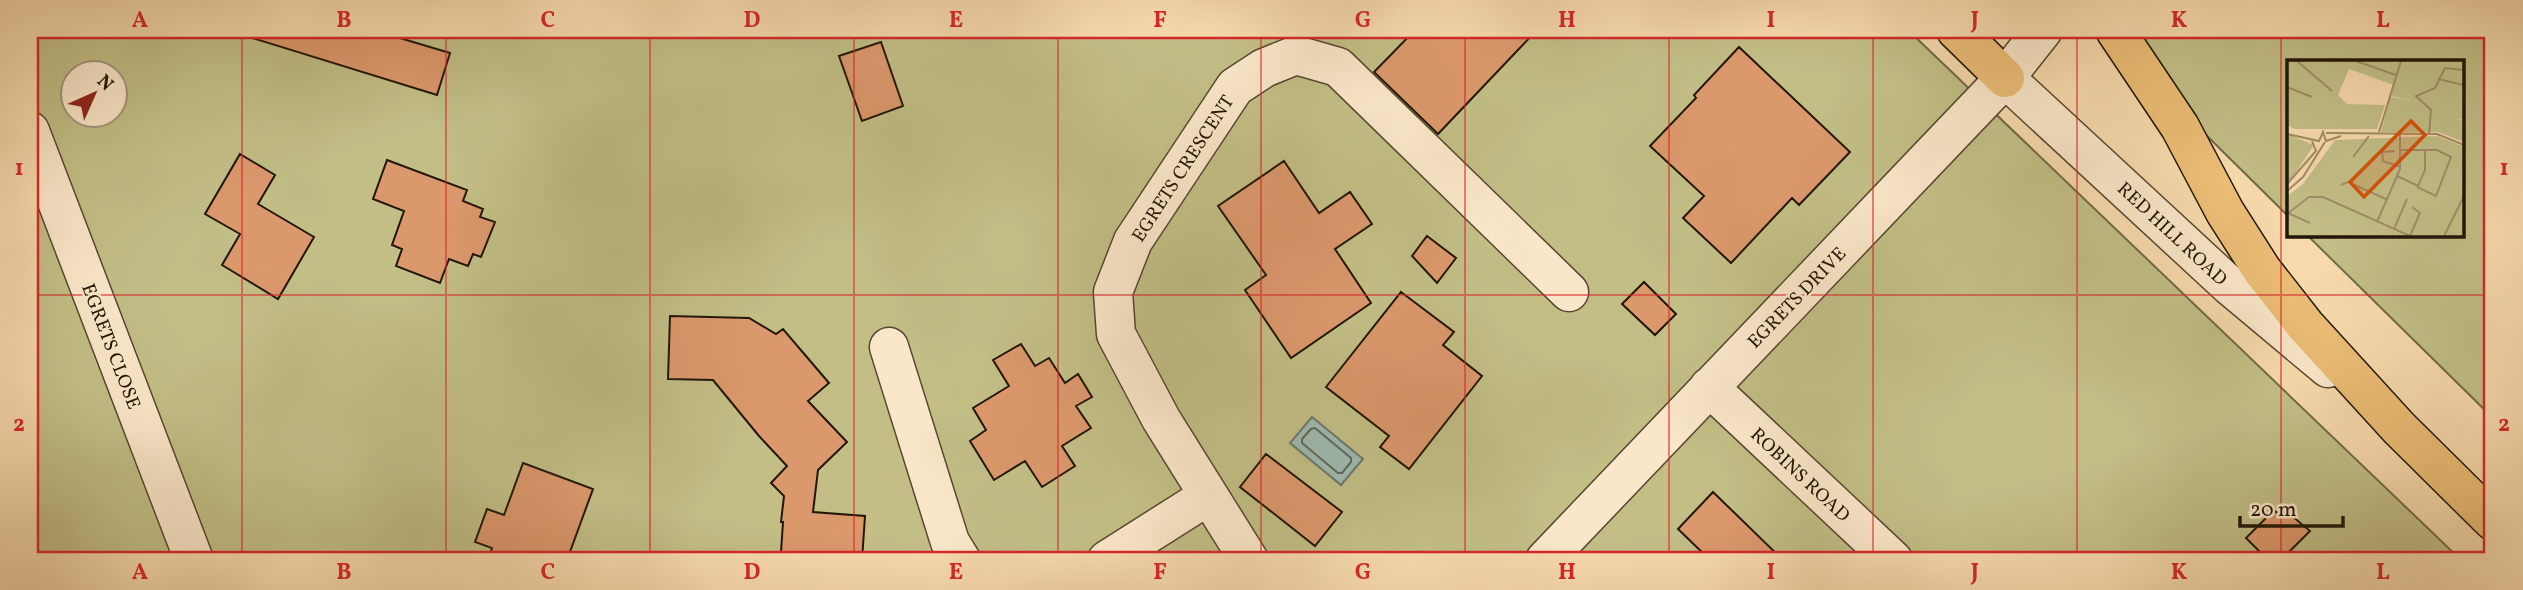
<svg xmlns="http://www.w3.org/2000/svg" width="2523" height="590" viewBox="0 0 2523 590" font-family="Vollkorn,serif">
<rect width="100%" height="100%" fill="#f7daac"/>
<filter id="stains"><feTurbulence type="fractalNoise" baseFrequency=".00286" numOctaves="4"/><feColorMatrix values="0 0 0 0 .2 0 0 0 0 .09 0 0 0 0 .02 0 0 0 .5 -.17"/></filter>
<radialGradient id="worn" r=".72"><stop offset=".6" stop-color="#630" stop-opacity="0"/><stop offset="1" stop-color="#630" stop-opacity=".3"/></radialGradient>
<path fill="#c2be86" stroke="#726a47" stroke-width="2" fill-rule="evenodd" d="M30 30H1908L2461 560H30ZM74 74H116V116H74Z
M2100 30H2493V418L2307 235 2462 234V61H2288V216Z"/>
<path fill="#9ebab0" stroke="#6c786d" stroke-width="2" d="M1312 417 1363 459 1341 485 1290 443Z"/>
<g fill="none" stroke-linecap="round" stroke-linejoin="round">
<path stroke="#60685c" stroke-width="2" d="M1315 428 1351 458V462L1342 473H1338L1302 443V439L1311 429Z"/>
</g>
<path fill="#dc986d" stroke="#221608" stroke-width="2" d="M247 30H373L450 53 437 95 246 36Z
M1415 30H1537L1438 134 1374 72Z
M881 42 903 106 862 121 839 56Z
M1739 47 1850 152 1799 205 1792 198 1731 263 1683 218 1704 196 1650 146 1696 98 1694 95Z
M240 154 275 175 258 204 314 237 278 299 222 265 240 234 205 214Z
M387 160 467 190 463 201 483 209 480 217 495 222 481 257 473 254 468 266 449 259 440 283 396 266 402 249 392 245 404 211 373 199Z
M1284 161 1319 213 1350 192 1372 224 1335 249 1371 303 1291 358 1245 290 1266 275 1218 206Z
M1427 236 1456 258 1437 283 1412 256Z
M1644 282 1676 314 1655 335 1622 304Z
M1401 292 1454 332 1443 345 1482 376 1409 469 1380 447 1389 436 1326 387Z
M670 316 749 318 776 334 783 329 829 383 808 401 847 442 818 470 813 512 865 516 862 560H804L805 553 781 552 783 522H781L784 496 771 483 787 466 759 436 713 380 668 379Z
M1021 344 1035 366 1049 358 1065 383 1078 374 1092 397 1076 406 1091 428 1062 446 1075 466 1042 487 1025 461 994 480 970 441 986 430 973 408 1009 386 993 360Z
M1266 454 1342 512 1315 546 1240 487Z
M523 463 593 489 567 560H488L492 548 475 542 487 509 504 515Z
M1713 492 1783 560H1710L1678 529Z
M2274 510 2281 517 2286 511 2310 531 2281 560H2268L2246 538Z"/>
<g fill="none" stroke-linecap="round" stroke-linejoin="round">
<g stroke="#574731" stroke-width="41">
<path id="minor" d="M2005 78 2230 286 2328 368
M30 131 194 560
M889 347 950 542 961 560
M1709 387 1893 560
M1107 560 1208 496
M1249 560 1161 419 1116 334 1113 292 1133 241 1235 87 1264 68 1296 55 1338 67 1569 292
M1545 560 2005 78 2043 30"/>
</g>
<g stroke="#221608" stroke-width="41">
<path id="major" d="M1956 30 2005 78
M2115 30 2180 127 2225 212 2262 270 2305 325 2399 428 2493 521"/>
</g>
<use href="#minor" stroke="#fae7c9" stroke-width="38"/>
<use href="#major" stroke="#ecbd76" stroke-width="38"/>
</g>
<path fill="none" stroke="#d62828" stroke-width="2" stroke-opacity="0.55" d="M242 30V560M446 30V560M650 30V560M854 30V560M1058 30V560M1261 30V560M1465 30V560M1669 30V560M1873 30V560M2077 30V560M2281 30V560M30 295H2493"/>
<g text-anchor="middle" stroke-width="5" stroke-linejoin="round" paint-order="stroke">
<g font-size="19" fill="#221608" stroke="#fae7c9">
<text transform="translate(1182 168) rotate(-57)" y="7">EGRETS CRESCENT</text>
<text transform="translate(2173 233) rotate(43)" y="7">RED HILL ROAD</text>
<text transform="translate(1796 297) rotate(-46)" y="7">EGRETS DRIVE</text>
<text transform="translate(112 346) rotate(69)" y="7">EGRETS CLOSE</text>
<text transform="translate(1801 474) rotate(43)" y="7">ROBINS ROAD</text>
</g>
</g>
<g transform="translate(2287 60)">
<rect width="177" height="177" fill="#f7daac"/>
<path d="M0 1H177V60L166 58 177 61V82L151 72H94L103 37 124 40 104 36 107 25 62 9 51 35 60 44 98 45 90 69H8L0 65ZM0 74 27 85 0 125ZM150 76 177 87V176H0V136L16 124 48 80Z" fill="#c2be86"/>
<path fill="none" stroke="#a28c6a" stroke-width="2" d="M10 1 45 31M69 1 109 15M151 19 177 25M0 27 25 37M92 72 114 1M39 73 150 74 177 85M0 74 32 81 36 72 39 81 54 76M142 74 144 50 129 36 148 28 158 8 177 10M113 90H150L164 97 149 136 130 127M108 91 95 92 96 101 113 107M66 97 82 76M110 116 131 126 138 110V89M0 124 29 91 25 81M54 125 61 122 99 139M0 131 16 117 38 82M1 153 23 163M0 154 22 137H36L123 176 133 153 125 147M90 162 113 109V72M107 169 120 139M157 176 177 136"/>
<path fill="#d4520c" fill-opacity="0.15" stroke="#d4520c" stroke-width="3.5" d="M124 61 138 75 77 137 63 122Z"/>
<rect width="177" height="177" fill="none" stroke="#221608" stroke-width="3.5"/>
</g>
<rect width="2523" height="590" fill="none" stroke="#f7daac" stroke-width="77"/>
<g transform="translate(94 94) rotate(45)"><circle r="33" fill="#fae7c9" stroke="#a4937c" stroke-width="2"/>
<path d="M0-5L12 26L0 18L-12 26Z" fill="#8f2418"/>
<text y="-10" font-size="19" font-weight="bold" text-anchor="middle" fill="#221608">N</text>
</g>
<path d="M2240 516v10h103v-10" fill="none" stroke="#221608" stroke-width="3.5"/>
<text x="2250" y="516" font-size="21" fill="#221608" stroke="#fae7c9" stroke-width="5" paint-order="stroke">20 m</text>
<rect x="38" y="38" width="2446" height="514" fill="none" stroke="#d62828" stroke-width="2.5"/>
<g font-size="23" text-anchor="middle" font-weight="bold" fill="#d62828">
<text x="140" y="27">A</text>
<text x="344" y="27">B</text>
<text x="548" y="27">C</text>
<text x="752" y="27">D</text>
<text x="956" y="27">E</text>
<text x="1160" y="27">F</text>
<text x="1363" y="27">G</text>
<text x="1567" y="27">H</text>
<text x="1771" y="27">I</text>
<text x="1975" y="27">J</text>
<text x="2179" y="27">K</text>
<text x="2383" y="27">L</text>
<text x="19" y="175">1</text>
<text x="2504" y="175">1</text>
<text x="19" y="431">2</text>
<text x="2504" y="431">2</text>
<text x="140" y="579">A</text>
<text x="344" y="579">B</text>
<text x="548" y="579">C</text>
<text x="752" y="579">D</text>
<text x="956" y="579">E</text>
<text x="1160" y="579">F</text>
<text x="1363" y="579">G</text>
<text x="1567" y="579">H</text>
<text x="1771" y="579">I</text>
<text x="1975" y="579">J</text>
<text x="2179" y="579">K</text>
<text x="2383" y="579">L</text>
</g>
<rect width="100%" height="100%" filter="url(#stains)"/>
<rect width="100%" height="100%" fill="url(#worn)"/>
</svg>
